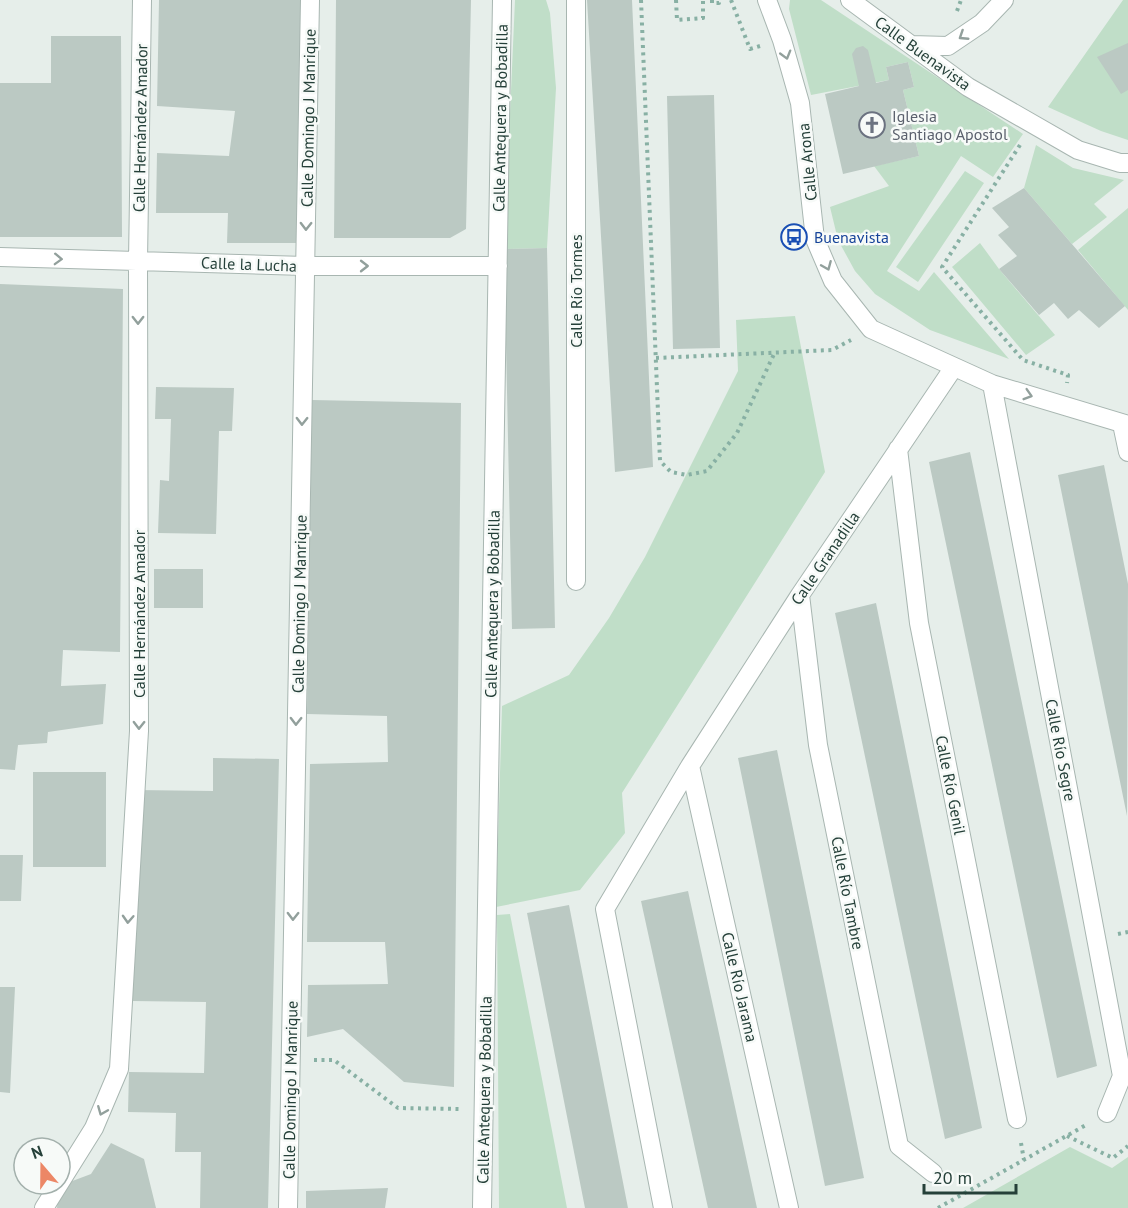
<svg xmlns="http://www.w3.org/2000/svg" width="1128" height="1208" viewBox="0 0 1128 1208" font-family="'PT Sans',sans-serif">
<rect width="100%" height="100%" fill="#e6eeea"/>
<path fill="#c0dec8" d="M515 0H546L550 13 556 88 547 248 504 249Z
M790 0H821L1023 134 993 177 961 156 887 271 919 291 934 272 1009 359 930 330 875 294 855 271 838 240 830 207 889 186 874 166 919 156 903 90 914 87 908 62 886 67 889 80 811 95 789 9Z
M1123 0H1128V140L1101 131 1048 107Z
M1036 145 1073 168 1124 180 1094 204 1107 217 1072 244 1024 188Z
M965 171 984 183 918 282 896 267Z
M1128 208V310L1078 250Z
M980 243 999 269 1055 335 1026 355 952 267Z
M795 316 825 472 622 793 625 833 580 890 496 907 502 706 569 675 609 618 645 557 738 371 736 320Z
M510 914 567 1208H499L497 915Z
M1070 1147 1112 1168 1128 1157V1208H963Z"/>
<path fill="#bbc9c3" d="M159 0H303L296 243H227L228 213H156L157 153 229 156 235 111 157 106Z
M336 0H471L466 229 450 238H334Z
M587 0H632L653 467 615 472Z
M51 36H121L122 237H0V83H51Z
M1128 43V90L1121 94 1097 57Z
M863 46 868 50 876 83 889 80 886 67 908 62 914 87 903 90 919 156 843 174 825 94 859 86 852 54 856 48Z
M714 95 720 348 673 349 667 96Z
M1024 188 1125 306 1099 328 1079 310 1068 319 1054 303 1039 315 999 269 1017 256 998 235 1009 227 992 208Z
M547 248 555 628 512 629 504 249Z
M0 284 123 289 120 652 63 650 61 686 106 684 103 724 48 732 47 743 18 745 15 770 0 769Z
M156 387 234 388 232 431H219L216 534 158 533 160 480 169 481 171 419H155Z
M312 400 461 403 454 1087 404 1082 343 1029 307 1037 308 985 388 984 385 942H307L310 764 388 762 387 716 307 714Z
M970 452 1097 1066 1057 1078 929 462Z
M1104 465 1128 584 1127 816 1058 475Z
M154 569H203V608H154Z
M876 603 982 1128 945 1139 835 613Z
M777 750 864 1178 825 1186 738 758Z
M213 758 279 759 268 1208H200L201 1152H175L176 1113 128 1112 129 1072 204 1073 206 1002 132 1001 136 790 213 791Z
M33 772H106V867H33Z
M0 855H23L21 901H0Z
M688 891 757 1208H708L641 901Z
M569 905 628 1208H585L527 913Z
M0 987H15L10 1093 0 1092Z
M111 1143 144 1159 156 1208H57L59 1186 91 1174Z
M388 1188 385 1208H306V1191Z"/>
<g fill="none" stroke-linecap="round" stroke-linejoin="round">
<g stroke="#a8b6b1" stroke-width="20">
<path id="minor" d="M576 0V581
M767 0 782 40 800 103 815 239 833 281 871 329 992 384 1128 425
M850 0 968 87 1078 150 1120 163H1128
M911 45 948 46 982 23 1004 0
M0 257 305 266H498
M992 384 1122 1076 1107 1113
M1122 424 1128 452
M898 449 919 623 1017 1119
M800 595 818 745 899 1146 933 1173
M690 766 789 1208
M44 1208 94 1128 119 1069 139 731 138 261 142 0
M288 1208 310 0
M482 1208 502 0
M663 1208 605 909 690 766 800 595 954 367"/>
</g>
<path stroke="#88b0a4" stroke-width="4" stroke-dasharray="3 4.5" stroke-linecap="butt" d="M641 0 660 461 671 472 687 475 707 471 737 433 775 352
M676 0 677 20 703 18V0
M712 0V3H719V0
M731 0 750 49 760 46
M957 11 961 0
M1020 145 942 267 1023 360 1068 375 1067 383
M656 358 832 350 851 340
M1118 934 1128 932
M314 1060H334L398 1108 459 1109
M1067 1136 1113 1158 1128 1146
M1021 1143 1024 1160
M938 1208 1086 1125"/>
<use href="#minor" stroke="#fff" stroke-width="18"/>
</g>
<defs><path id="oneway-chevron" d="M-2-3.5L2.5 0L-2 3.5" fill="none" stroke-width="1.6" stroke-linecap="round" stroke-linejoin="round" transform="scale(1.5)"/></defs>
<g stroke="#92a09c">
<use href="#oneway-chevron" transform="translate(963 36) rotate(147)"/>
<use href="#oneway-chevron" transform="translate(786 55) rotate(74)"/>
<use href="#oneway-chevron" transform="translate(306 226) rotate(91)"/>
<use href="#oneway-chevron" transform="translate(58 259) rotate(2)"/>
<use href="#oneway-chevron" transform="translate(364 266)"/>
<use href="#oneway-chevron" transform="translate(827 266) rotate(67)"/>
<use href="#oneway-chevron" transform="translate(138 320) rotate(90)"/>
<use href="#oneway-chevron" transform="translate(1028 395) rotate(17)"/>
<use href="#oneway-chevron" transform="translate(302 421) rotate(91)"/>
<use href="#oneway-chevron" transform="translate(296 721) rotate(91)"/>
<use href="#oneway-chevron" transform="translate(139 725) rotate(91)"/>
<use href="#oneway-chevron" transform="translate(293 916) rotate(91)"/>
<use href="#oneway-chevron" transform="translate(128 919) rotate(93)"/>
<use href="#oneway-chevron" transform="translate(102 1111) rotate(112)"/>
</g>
<defs>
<g id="church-ring" transform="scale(1.35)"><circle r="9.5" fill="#f7faf8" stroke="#6b7280" stroke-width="1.5"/><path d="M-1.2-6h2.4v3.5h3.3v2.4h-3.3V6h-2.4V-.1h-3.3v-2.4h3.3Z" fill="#6b7280"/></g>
<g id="bus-ring" transform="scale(1.35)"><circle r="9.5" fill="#f7faf8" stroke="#1a4fb4" stroke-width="1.5"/><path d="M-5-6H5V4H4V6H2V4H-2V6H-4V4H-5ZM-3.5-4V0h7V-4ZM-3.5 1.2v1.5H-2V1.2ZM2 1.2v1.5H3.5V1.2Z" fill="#1a4fb4"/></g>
</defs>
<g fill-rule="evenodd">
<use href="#church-ring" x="872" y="125"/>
<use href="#bus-ring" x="794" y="237"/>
</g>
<g text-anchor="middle" stroke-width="5" stroke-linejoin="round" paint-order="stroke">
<g font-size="16" fill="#254039" stroke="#f7faf8">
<text transform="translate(923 53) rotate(36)" y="6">Calle Buenavista</text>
<text transform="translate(308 118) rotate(-89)" y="6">Calle Domingo J Manrique</text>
<text transform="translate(500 118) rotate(-89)" y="6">Calle Antequera y Bobadilla</text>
<text transform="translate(140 128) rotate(-89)" y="6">Calle Hernández Amador</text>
<text transform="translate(807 162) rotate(-96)" y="6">Calle Arona</text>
<text transform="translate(249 264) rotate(2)" y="6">Calle la Lucha</text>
<text transform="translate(576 291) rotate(-90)" y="6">Calle Río Tormes</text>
<text transform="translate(825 558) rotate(-56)" y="6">Calle Granadilla</text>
<text transform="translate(299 604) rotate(-89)" y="6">Calle Domingo J Manrique</text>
<text transform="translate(492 604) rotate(-89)" y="6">Calle Antequera y Bobadilla</text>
<text transform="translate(139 614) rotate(-90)" y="6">Calle Hernández Amador</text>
<text transform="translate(1061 750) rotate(79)" y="6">Calle Río Segre</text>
<text transform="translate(951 785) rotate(79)" y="6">Calle Río Genil</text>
<text transform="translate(848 893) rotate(79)" y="6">Calle Río Tambre</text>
<text transform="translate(740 987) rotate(77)" y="6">Calle Río Jarama</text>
<text transform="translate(290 1090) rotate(-89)" y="6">Calle Domingo J Manrique</text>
<text transform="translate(484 1090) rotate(-89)" y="6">Calle Antequera y Bobadilla</text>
</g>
<g font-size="16" fill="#5b616d" stroke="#f7faf8" text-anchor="start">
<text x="892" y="122">Iglesia<tspan x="892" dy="18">Santiago Apostol</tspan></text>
</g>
<g font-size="16" fill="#164399" stroke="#f7faf8" text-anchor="start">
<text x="814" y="243">Buenavista</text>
</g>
</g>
<g transform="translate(42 1166) rotate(340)"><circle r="28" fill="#f7faf8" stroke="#a3b0ac" stroke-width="1.5"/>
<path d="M0-4.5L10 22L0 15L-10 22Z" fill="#ec8766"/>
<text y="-9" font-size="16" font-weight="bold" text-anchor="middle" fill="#254039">N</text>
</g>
<path d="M924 1184v9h92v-9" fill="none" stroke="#254039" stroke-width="3"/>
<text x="933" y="1184" font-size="18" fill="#254039" stroke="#f7faf8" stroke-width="4.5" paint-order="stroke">20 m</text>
</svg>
